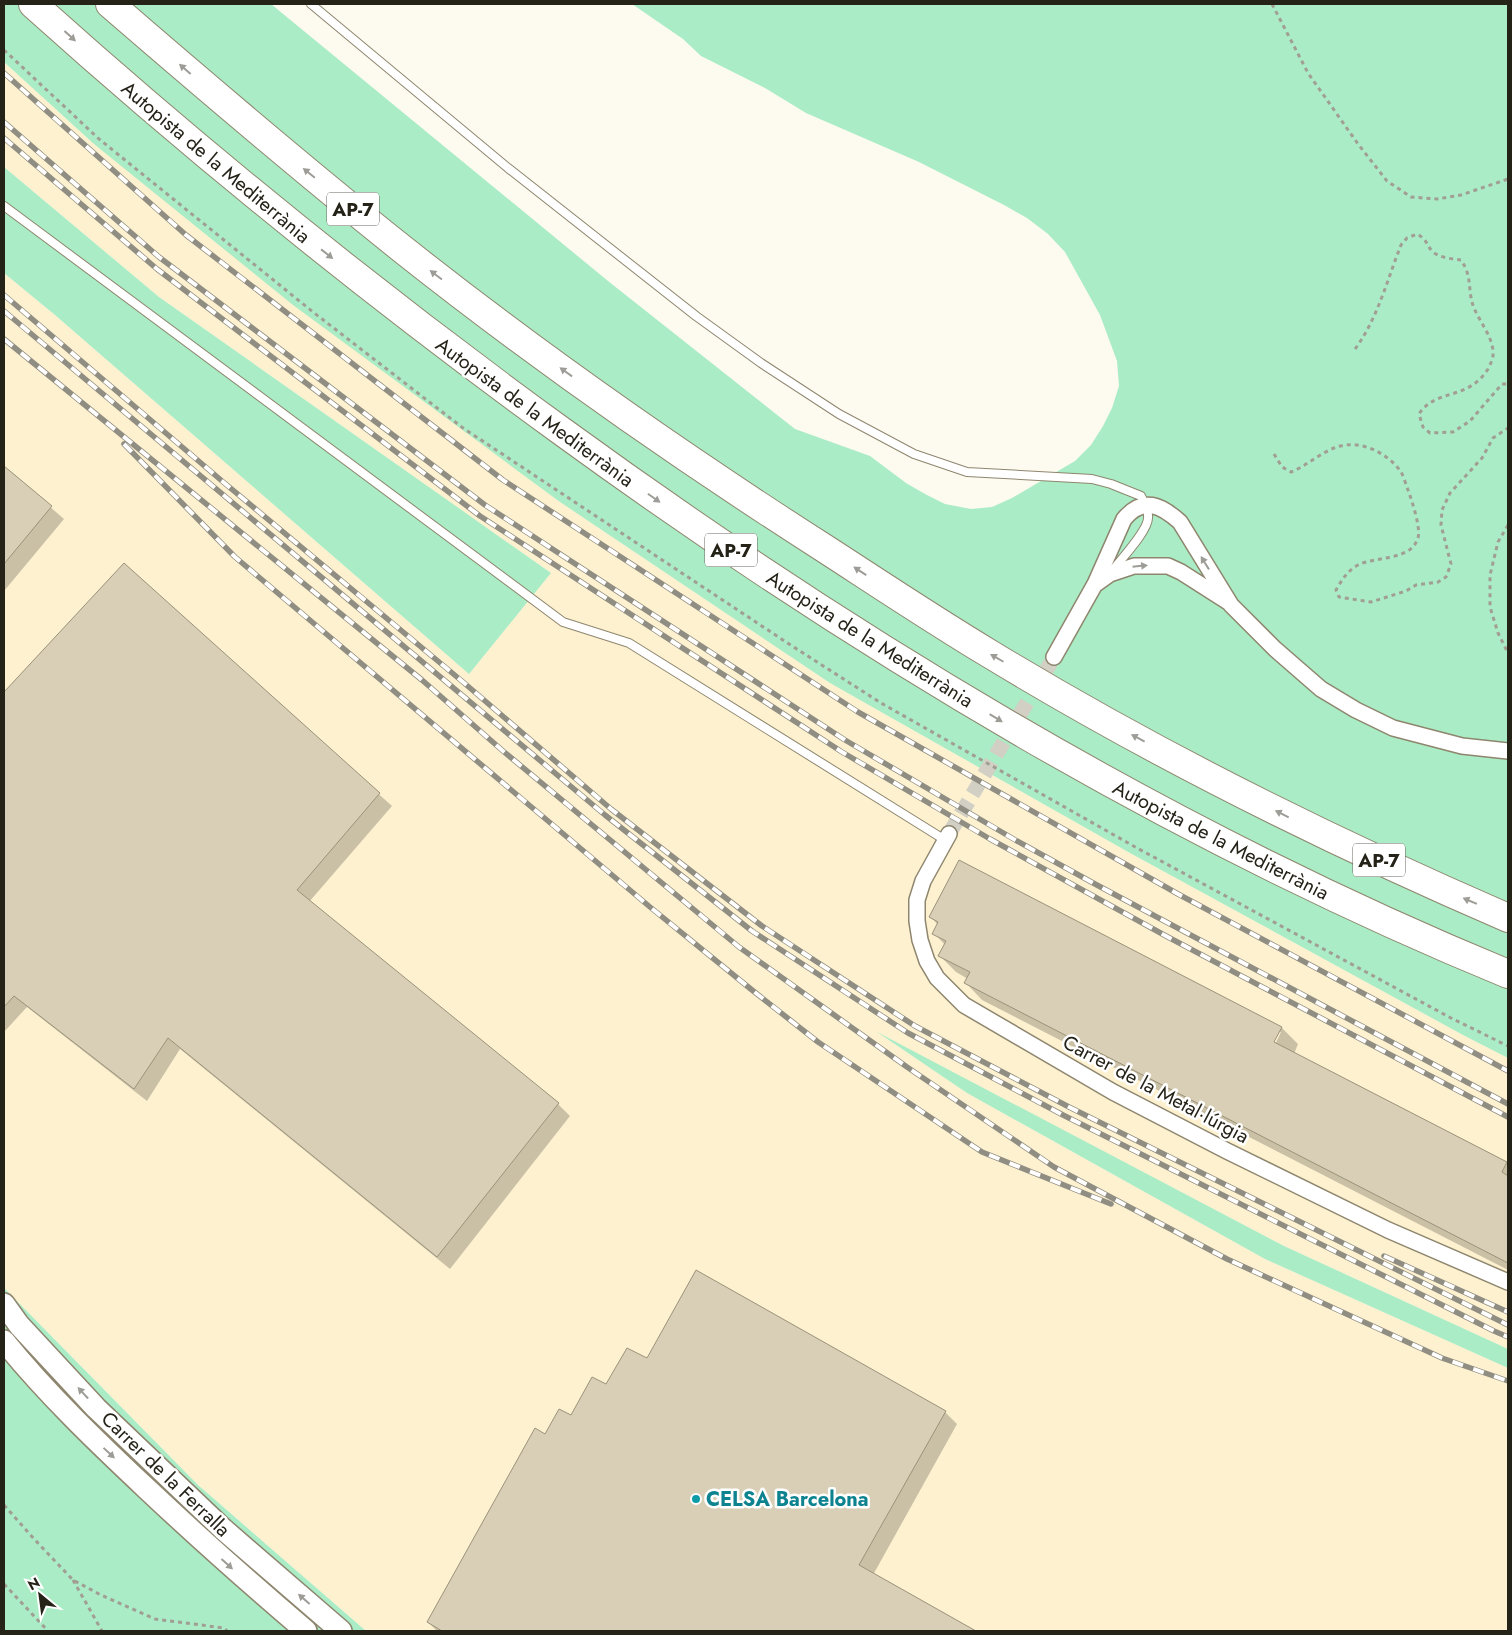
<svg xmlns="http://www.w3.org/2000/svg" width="1512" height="1635" viewBox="0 0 1512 1635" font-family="Jost,sans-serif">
<rect width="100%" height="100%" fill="#fdfaef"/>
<path fill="#fdf1d0" d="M4 62 94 144 560 502 830 683 1130 853 1463 1035 1508 1058V1349L1284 1246 883 1036 967 1093 1265 1259 1508 1368V1631H366L198 1485 4 1288V273L55 315 469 674 551 573 159 297 4 167Z"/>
<path fill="#aaecc5" d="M4 4H271L608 281 795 429 870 456 906 483 925 494 945 504 971 509 992 507 1012 498 1075 461 1091 445 1103 426 1112 408 1119 386 1117 361 1100 315 1065 252 1048 234 1027 218 1004 205 919 162 806 113 765 88 701 56 683 39 632 4H1508V1058L1463 1035 1130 853 830 683 560 502 293 305 94 144 4 62Z
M4 167 159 297 551 573 469 674 55 315 4 273Z
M877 1032 1284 1246 1508 1349V1368L1265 1259 967 1093Z
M4 1288 198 1485 366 1631H4Z"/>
<path fill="#0003" fill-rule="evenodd" d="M4 467 64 519 4 591Z
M124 565 392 806 309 902 558 1104 570 1116 450 1269 180 1049 147 1101 27 1007 4 1032V694Z
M959 862 1282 1028 1298 1044 1294 1054 1507 1163 1508 1165V1270L982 1000 966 983 968 979 956 972 940 956 945 945 934 933 938 925 931 917ZM1278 1032H1281L1273 1049 1270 1047Z
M647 1360 945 1412 957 1424 873 1575 973 1631H437L428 1622 546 1435 607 1386Z"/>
<path fill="#d9cfb6" stroke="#9a927a" d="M4 466 52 506 4 564Z
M124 563 380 793 297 890 559 1103 437 1257 168 1038 134 1089 14 996 4 1007V692Z
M959 860 1282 1027 1274 1042 1507 1162 1502 1172 1508 1176V1263L964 983 970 972 938 956 946 941 932 934 938 922 929 917Z
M696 1270 946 1411 859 1565 976 1631H442L427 1622 535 1428 545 1434 559 1409 571 1415 592 1377 606 1384 627 1348 647 1358Z"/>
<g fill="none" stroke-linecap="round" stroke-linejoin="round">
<path stroke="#d2cfc4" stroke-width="15" stroke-dasharray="15 8" stroke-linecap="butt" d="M949 834 1054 657"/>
<g stroke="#8e866e" stroke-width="10">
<path id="lane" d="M311 4 508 168 696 316 761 363 839 414 914 454 967 472 1092 479 1111 484 1141 496C1144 502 1149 511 1148 518 1148 531 1121 559 1112 571
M4 206 563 622 629 643 945 840"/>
</g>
<g stroke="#8e866e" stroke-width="18">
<path id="street" d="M1096 584 1110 574 1134 566H1168L1181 572 1228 602
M1054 657 1095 584 1124 519C1143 496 1161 505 1180 522L1231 605 1275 649 1321 689 1356 710 1393 728 1462 746 1508 751
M949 834 923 881 917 900V921L920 940 927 961 937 978 964 1005 1113 1092 1227 1151 1388 1230 1508 1282"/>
</g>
<g stroke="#8e866e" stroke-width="24">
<path id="secondary" d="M4 1304 19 1325 96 1408 223 1529 341 1631
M4 1341C47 1394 97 1442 147 1489 199 1538 252 1585 306 1631"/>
</g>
<g stroke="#8e866e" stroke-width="30">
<path id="highway" d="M33 4C201 155 377 297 560 430 855 645 1170 835 1508 974
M110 4C206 87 302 169 401 248 537 356 680 456 827 550 881 585 935 621 990 654 1156 755 1330 841 1508 918"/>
</g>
<path stroke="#a19e93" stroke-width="3" stroke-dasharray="4 4" stroke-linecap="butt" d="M1272 4 1308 73 1358 144 1387 181 1411 197 1437 199 1461 195 1508 179
M4 50 99 139 313 312 463 428 789 644 881 703 1137 848 1451 1018 1508 1046
M1355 349C1378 318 1387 280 1401 245L1407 238 1417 234C1428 240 1426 245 1433 252 1440 258 1453 259 1461 260 1473 277 1467 291 1474 308 1480 322 1491 335 1493 350 1494 357 1491 363 1488 369 1468 401 1436 388 1419 414L1423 427 1430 433 1453 432 1470 421 1502 384H1508
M1274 454 1282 467 1291 472C1306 466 1319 454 1334 448 1358 438 1387 452 1401 472 1404 477 1406 485 1408 490 1412 501 1421 528 1418 538 1411 561 1376 556 1358 565 1347 571 1342 580 1336 590L1339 597 1371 602 1406 591 1416 585 1438 582 1446 577 1451 564 1441 525 1442 510 1450 493 1482 458 1493 438 1508 428
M1508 525 1498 542 1490 575V607L1498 633 1508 653
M4 1505 35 1540 73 1580 101 1595 155 1619 224 1628 227 1631
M73 1580 102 1631
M4 1584 48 1631"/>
<use href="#lane" stroke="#fff" stroke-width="8"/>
<use href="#street" stroke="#fff" stroke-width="15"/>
<use href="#secondary" stroke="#fff" stroke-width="21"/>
<use href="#highway" stroke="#fff" stroke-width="28"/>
<g stroke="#908d82" stroke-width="5.5">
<path id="rail" d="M4 73 186 235 503 480 858 712 1178 894 1508 1071
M4 122 159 257 485 505 845 740 1017 841 1095 884 1508 1104
M4 138 157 269 480 516 842 752 990 839 1166 936 1508 1117
M4 295 222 481 463 682 611 809 762 926 915 1026 1069 1107 1508 1325
M4 311 605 815 752 931 908 1033 1063 1115 1494 1331 1508 1337
M4 339 422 680 503 751 739 947 907 1067 1054 1167 1227 1259 1442 1358 1508 1381
M124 444 235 557 650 907 752 990 818 1042 982 1152 1111 1204
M1384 1256 1508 1312"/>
</g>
<use href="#rail" stroke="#fff" stroke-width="4" stroke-dasharray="11" stroke-linecap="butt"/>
</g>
<defs><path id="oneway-solid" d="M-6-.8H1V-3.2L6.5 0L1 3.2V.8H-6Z" transform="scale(1.25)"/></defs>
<g fill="#9d9c97">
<use href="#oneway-solid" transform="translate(70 36) rotate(42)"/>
<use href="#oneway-solid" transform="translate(185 69) rotate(-139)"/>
<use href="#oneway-solid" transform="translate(309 173) rotate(-141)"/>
<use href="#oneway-solid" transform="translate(327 254) rotate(38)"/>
<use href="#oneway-solid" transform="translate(436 275) rotate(-143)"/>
<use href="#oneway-solid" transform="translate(566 372) rotate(-144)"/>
<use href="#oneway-solid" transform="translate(654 498) rotate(35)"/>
<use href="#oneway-solid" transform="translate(1205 563) rotate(-122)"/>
<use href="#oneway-solid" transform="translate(1140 566) rotate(-6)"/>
<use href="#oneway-solid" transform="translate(860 571) rotate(-147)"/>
<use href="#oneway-solid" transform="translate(997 658) rotate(-150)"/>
<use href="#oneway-solid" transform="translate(996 718) rotate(31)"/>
<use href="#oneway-solid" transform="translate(1138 738) rotate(-152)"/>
<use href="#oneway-solid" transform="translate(1282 814) rotate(-153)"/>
<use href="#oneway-solid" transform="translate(1470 901) rotate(-157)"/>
<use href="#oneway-solid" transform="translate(83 1393) rotate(-133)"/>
<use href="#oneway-solid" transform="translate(109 1453) rotate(43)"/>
<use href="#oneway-solid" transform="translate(227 1564) rotate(42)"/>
<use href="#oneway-solid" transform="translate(304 1599) rotate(-139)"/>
</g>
<circle fill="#0f9aa8" stroke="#fff" stroke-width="2" cx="696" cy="1499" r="5"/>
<g text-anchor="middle" stroke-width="5" stroke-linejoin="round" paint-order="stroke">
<g fill="#fff" stroke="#66645d" stroke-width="1">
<rect x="327" y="192.5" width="52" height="33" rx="4"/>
<rect x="705" y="533.5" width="52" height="33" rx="4"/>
<rect x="1353" y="843.5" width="52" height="33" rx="4"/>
</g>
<g font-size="19" font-weight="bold" fill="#252218">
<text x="353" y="216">AP-7</text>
<text x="731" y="557">AP-7</text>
<text x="1379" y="867">AP-7</text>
</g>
<g font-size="20" fill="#252218" stroke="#fff">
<text transform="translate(216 162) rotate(40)" y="7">Autopista de la Mediterrània</text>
<text transform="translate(535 412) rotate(36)" y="7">Autopista de la Mediterrània</text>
<text transform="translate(870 639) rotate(32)" y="7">Autopista de la Mediterrània</text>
<text transform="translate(1221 840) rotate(27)" y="7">Autopista de la Mediterrània</text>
<text transform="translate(1156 1089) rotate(28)" y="7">Carrer de la Metal·lúrgia</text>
<text transform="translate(166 1474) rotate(44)" y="7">Carrer de la Ferralla</text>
</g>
<g font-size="20" font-weight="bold" fill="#0d838f" stroke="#fff" text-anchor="start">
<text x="706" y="1506">CELSA Barcelona</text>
</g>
</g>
<rect width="1512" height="1635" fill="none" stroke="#252218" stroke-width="10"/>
<g transform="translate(40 1595) rotate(331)" stroke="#ffffff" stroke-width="4" paint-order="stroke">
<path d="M0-4L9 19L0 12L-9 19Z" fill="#252218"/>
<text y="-8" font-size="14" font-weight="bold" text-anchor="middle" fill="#252218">N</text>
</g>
</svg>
